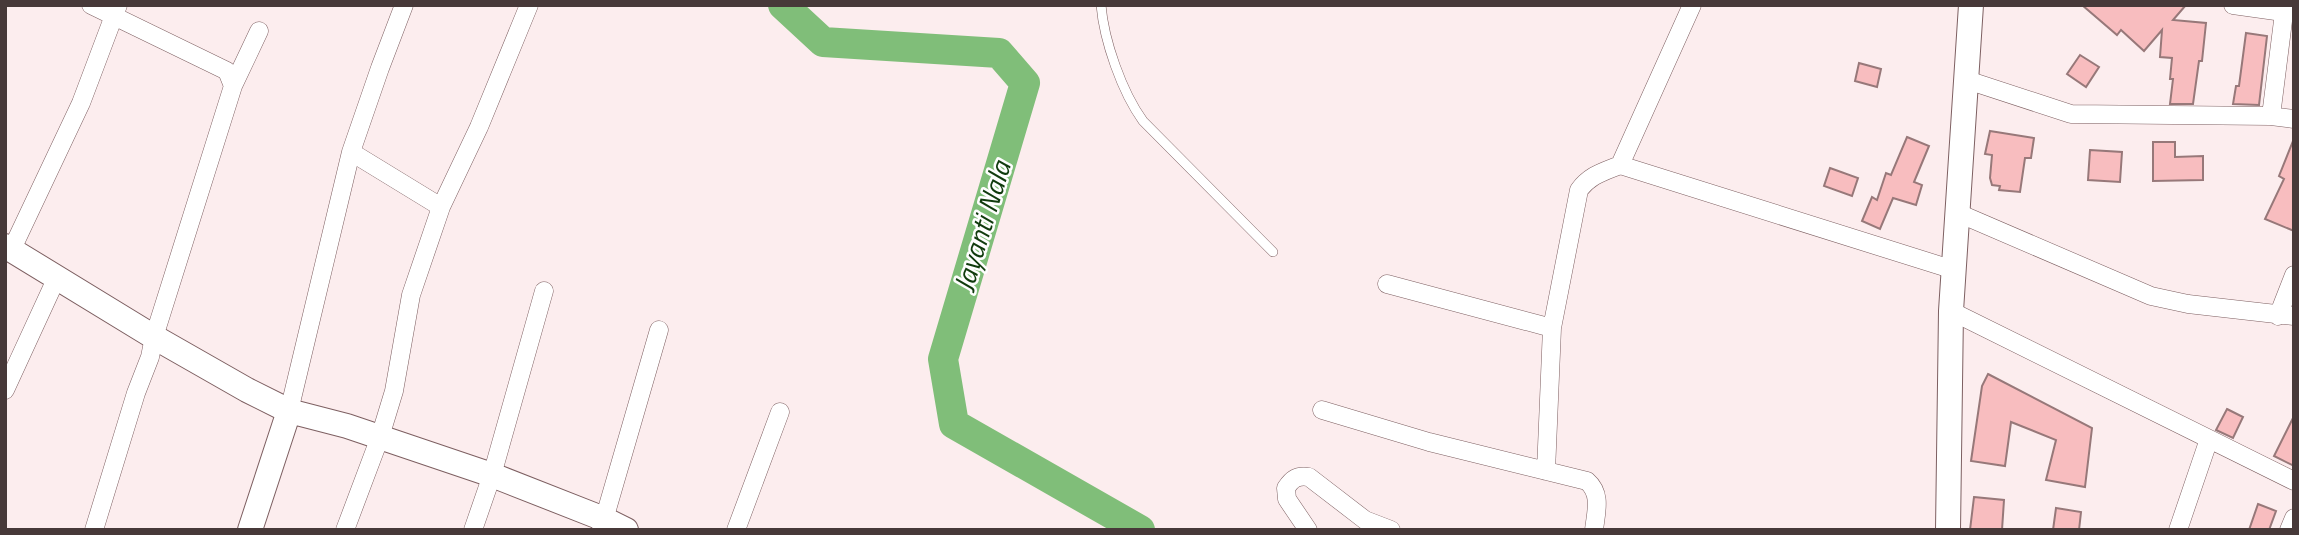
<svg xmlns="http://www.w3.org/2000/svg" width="2299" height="535" viewBox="0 0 2299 535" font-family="'Titillium Web',sans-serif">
<rect width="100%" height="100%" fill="#fcedee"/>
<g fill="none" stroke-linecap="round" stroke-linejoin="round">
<path stroke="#80be79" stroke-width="30" d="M783 5 823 42 999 53 1025 83 943 359 954 424 1140 530"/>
</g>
<path fill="#f8bdbf" stroke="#977879" stroke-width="2" d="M2082 5H2186L2173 20 2206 23 2202 61H2199L2193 104H2170L2173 79H2170L2172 58 2160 57 2162 30 2144 51 2121 30 2117 35Z
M2246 33 2267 36 2259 105 2233 104 2236 86H2239Z
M2080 55 2099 67 2086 87 2067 74Z
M1859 63 1881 69 1877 87 1855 81Z
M1990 131 2034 138 2031 158H2025L2020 192 1999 190 2000 186 1992 185 1990 178 1992 155 1985 154Z
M1907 137 1929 146 1914 182 1922 185 1916 205 1893 198 1880 229 1862 221 1872 197 1877 200 1886 173 1891 175Z
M2293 141H2294V231L2265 219 2284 179 2279 176Z
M2153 142H2175V157L2203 156V180L2153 181Z
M2090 150 2122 152 2120 182 2088 180Z
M1830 168 1858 178 1852 196 1824 186Z
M1988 374 2092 428 2085 487 2046 480 2056 440 2011 422 2005 466 1971 461 1982 386Z
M2227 409 2243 417 2233 438 2216 430Z
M2294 416V466L2274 456Z
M1974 497 2004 500 2002 530H1970Z
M2258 504 2276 511 2269 530H2249Z
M2056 508 2081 512 2079 530H2053Z"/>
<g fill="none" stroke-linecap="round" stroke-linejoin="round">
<g stroke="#7d5f61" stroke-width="10">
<path id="lane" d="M1101 5C1104 41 1122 92 1143 121L1273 252"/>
</g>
<g stroke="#7d5f61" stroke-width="19">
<path id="street" d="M91 5 227 71 233 86 154 337 150 357 136 393 94 530
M2233 5 2283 12
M1967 80 2071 114 2271 116 2294 119
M233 86 259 31
M2271 116 2285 5
M351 152 441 207
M1620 165 1692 5
M1958 213 2151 296 2188 304 2294 316
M12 249 81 103 118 5
M1387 284 1552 328
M1951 311 2294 481
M2278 316 2294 275
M5 390 57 277
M1322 410 1429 442 1587 481C1602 494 1596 512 1594 530
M289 411 351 152 380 68 404 5
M1546 471 1552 328 1579 190C1590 175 1603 172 1620 165L1954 270
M345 530 380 437 394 391 411 295 441 207 479 127 529 5
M473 530 492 475 544 291
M601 530 659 330
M736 530 780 412
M1308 530 1287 499 1286 488C1292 479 1297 475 1309 477L1365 520 1391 530
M2178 530 2209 439
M2289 530 2294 518"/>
</g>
<g stroke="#7d5f61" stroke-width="26">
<path id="secondary" d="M5 246 154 337 247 390 289 411 347 426 492 475 604 519 626 530
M250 530 289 411
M1948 530 1951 311 1971 5"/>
</g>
<use href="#lane" stroke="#fff" stroke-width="9"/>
<use href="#street" stroke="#fff" stroke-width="18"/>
<use href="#secondary" stroke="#fff" stroke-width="24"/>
</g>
<g text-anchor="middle" stroke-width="5" stroke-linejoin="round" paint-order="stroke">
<g font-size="28" font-style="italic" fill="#103b0d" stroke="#fefefe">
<text transform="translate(982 226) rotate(-73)" y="10">Jayanti Nala</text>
</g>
</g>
<rect width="2299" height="535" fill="none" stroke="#473939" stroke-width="14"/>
</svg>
